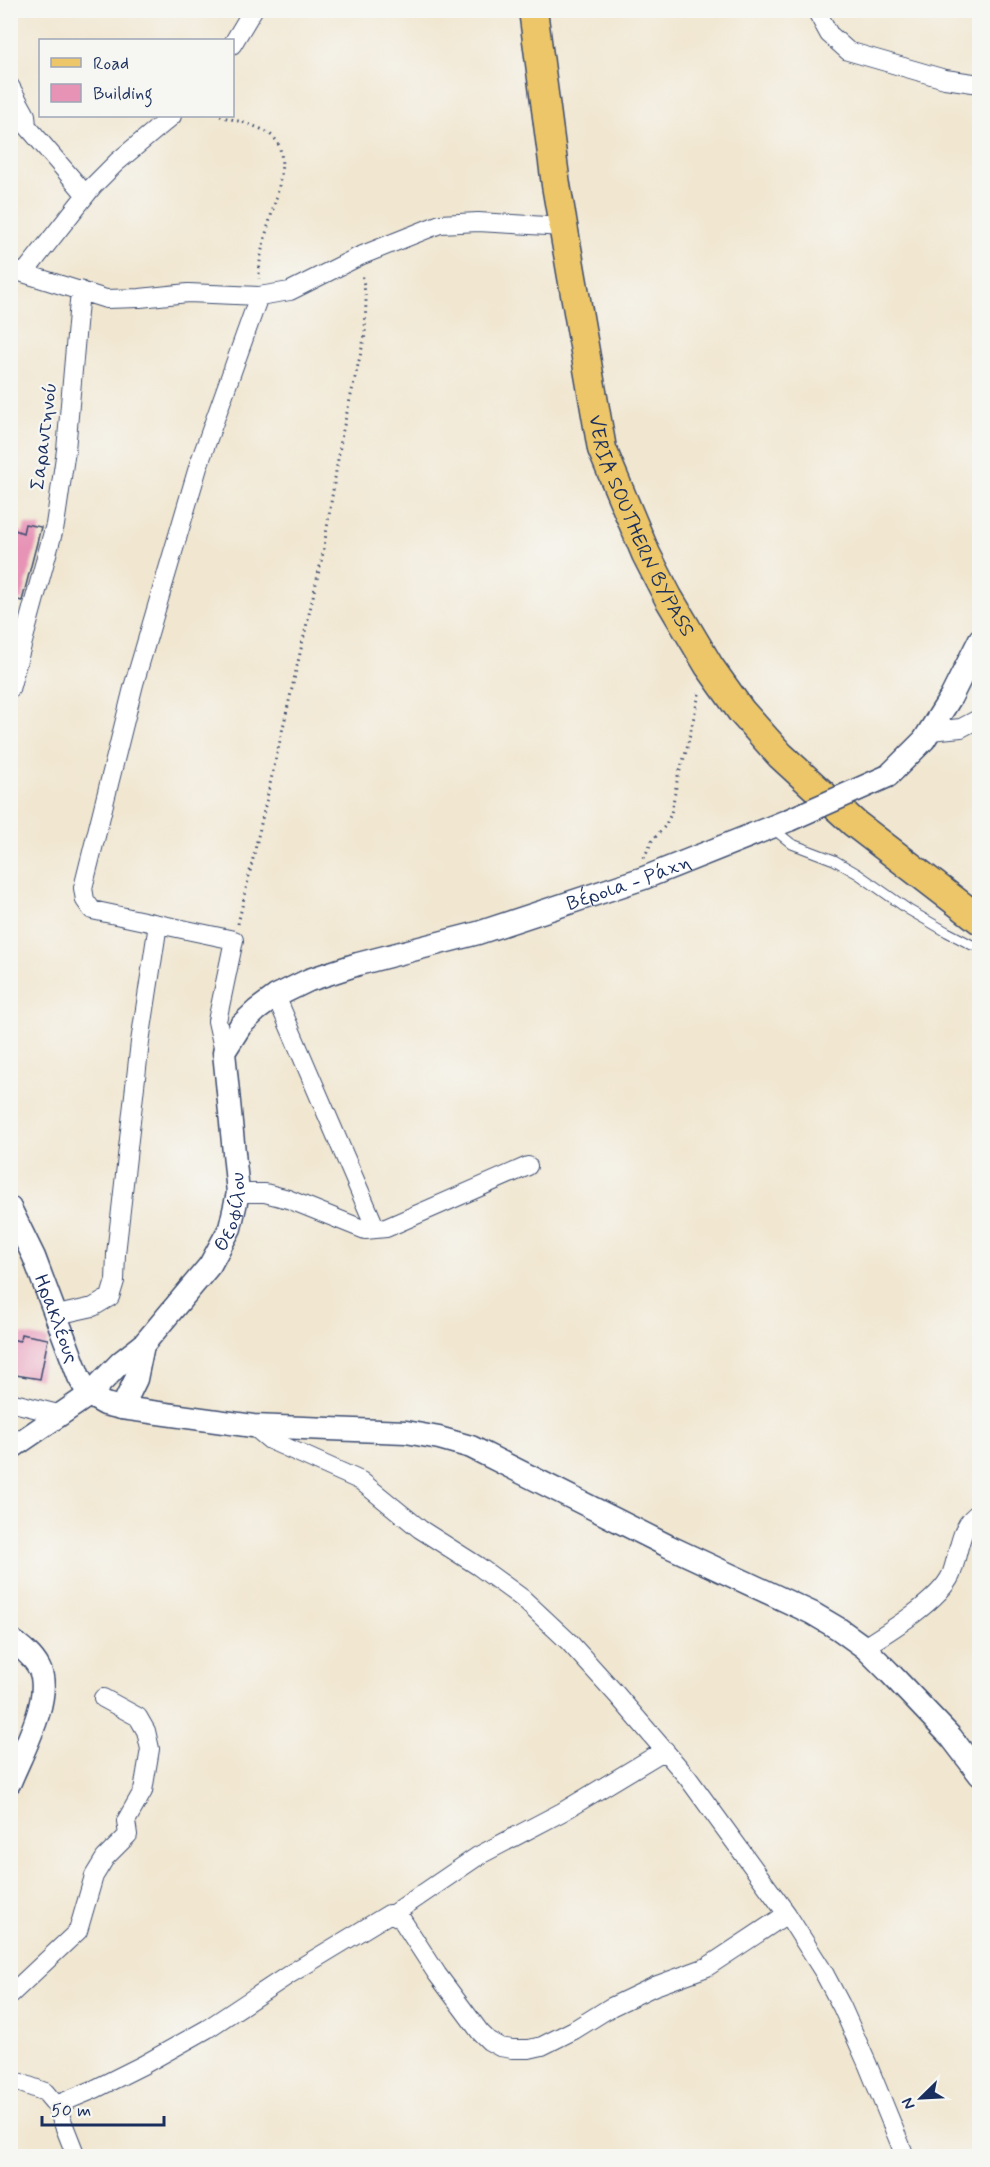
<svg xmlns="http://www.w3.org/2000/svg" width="990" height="2167" viewBox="0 0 990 2167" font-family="Mynerve,sans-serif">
<rect width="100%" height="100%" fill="#f6f6f2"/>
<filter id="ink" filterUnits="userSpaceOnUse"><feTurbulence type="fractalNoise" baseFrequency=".0167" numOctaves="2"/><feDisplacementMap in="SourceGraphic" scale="12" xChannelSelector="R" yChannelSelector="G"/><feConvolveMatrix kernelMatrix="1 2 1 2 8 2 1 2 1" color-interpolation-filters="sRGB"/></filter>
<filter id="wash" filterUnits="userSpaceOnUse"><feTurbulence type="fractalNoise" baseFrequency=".008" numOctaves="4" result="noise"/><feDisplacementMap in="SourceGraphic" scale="24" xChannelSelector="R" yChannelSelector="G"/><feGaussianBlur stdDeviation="1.35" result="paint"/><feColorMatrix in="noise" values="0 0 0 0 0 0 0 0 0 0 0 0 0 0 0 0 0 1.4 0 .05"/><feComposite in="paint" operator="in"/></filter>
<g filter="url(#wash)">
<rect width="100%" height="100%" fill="#f1e7d1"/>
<g id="blocks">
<path fill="#e793b6" d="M25 524 41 527 22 601 10 598V547L15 530 23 533Z
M21 1334 48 1339 40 1379 10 1374V1339L20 1341Z"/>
</g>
</g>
<g filter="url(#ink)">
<use href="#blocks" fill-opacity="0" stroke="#3b4b6f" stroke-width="1.5"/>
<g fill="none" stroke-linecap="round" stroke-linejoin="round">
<g stroke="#3b4b6f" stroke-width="11">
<path id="service" d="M772 828 792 844 834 860 858 874 909 910 947 932 972 945 980 946"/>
</g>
<g stroke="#3b4b6f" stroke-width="20">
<path id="minor" d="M816 10 829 34 848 51 945 79 980 84
M232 45 253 10
M10 86 26 115 27 126 86 195
M10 269 106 299 140 298 188 293 259 296 290 291 360 256 440 224 478 222 563 227
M25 272 93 186 117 162 172 116
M10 689 55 525 66 450 80 290
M930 731 961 728 980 718
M276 996 376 1229
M224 1052 217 1021 234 940 92 910 85 900 83 888 134 684 199 464 259 296
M238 1193H265L288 1199 365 1230 386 1228 528 1166
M57 1315 93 1307 110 1297 115 1281 116 1254 140 1042 158 924
M10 1402 58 1414
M253 1426 270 1440 361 1481 420 1529 478 1566 522 1598 569 1642 617 1695 688 1778 787 1914 823 1971 842 2007 867 2063 905 2156
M864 1647C888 1632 939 1601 951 1575 959 1556 959 1523 980 1512
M393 1914 478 1856 562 1812 665 1750
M10 1995 78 1931 94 1876 105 1858 128 1835 126 1821 143 1791 150 1749 146 1731 138 1717 103 1698
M10 2079 45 2092 56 2105 76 2156
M56 2105 95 2089 143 2065 207 2029 290 1974 389 1914H393L402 1920 437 1974 480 2032 489 2041 500 2047 512 2049H529L542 2046 574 2030 611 2007 655 1986 707 1967 787 1914"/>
</g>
<g stroke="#3b4b6f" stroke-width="25">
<g id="tertiary">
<path d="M888 776 924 740 951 697 980 639"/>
<path id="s1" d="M10 1208 34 1257 79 1377 89 1395"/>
<path d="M89 1395 105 1404 122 1408 253 1426 406 1432 439 1438 471 1447 668 1546 812 1613 839 1629 864 1647 889 1672 951 1737 980 1775"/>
<path d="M122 1408 136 1379 143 1345"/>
<path id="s2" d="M10 1449 89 1395 121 1362 143 1345 210 1265 230 1228 238 1193 224 1052 241 1025 257 1010 276 996 309 980 358 964 478 933 644 878 789 820"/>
<path d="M10 1639C21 1647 33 1656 39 1668 54 1697 21 1754 10 1782"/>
</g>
</g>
<g stroke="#3b4b6f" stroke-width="31">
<g id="primary">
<path id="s3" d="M533 10 556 185 602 449 646 554 668 597 709 666 741 711 780 755 854 823 980 920"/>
</g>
</g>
<path stroke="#3b4b6f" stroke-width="3" stroke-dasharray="1.5 4.5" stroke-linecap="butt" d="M220 116C234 120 266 127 275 139 293 162 270 213 265 238 261 251 259 265 259 279
M644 858 652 841 665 826 671 814 678 776 686 752 700 690
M238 924 323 553 342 434 365 335 366 300 362 272"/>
<use href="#service" stroke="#fff" stroke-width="9"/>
<use href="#minor" stroke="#fff" stroke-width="18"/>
<use href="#tertiary" stroke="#fff" stroke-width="22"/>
<use href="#primary" stroke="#ecc669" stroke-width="28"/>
<g stroke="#3b4b6f" stroke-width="25" stroke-linecap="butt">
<path id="tertiary-bridge" d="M789 820 888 776"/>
</g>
<use href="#tertiary-bridge" stroke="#fff" stroke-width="22"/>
</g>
</g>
<g text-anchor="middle" stroke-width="4.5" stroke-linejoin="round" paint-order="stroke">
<g font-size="20" fill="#1b2f5e" stroke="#f6f6f2">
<text transform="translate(43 436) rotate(-83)" y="7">Σαραντηνού</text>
<text dy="7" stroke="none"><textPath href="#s3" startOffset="530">VERIA SOUTHERN BYPASS</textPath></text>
<text dy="7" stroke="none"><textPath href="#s2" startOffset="942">Βέροια - Ράχη</textPath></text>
<text dy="7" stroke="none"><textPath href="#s2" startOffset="332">Θεοφίλου</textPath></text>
<text dy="7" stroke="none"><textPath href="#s1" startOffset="120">Ηρακλέους</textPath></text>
</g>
</g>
<rect width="990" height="2167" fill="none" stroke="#f6f6f2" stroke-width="36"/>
<rect x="39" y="39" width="195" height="78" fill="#f6f6f2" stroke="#9ea6b7" stroke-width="1.5"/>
<rect x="51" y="58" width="30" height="9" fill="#ecc669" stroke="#9ea6b7" stroke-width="1.5"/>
<text x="93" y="69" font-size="18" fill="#1b2f5e">Road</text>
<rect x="51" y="84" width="30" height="18" fill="#e793b6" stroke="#9ea6b7" stroke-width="1.5"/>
<text x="93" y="99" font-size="18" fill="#1b2f5e">Building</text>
<g transform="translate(921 2098) rotate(246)" stroke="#f6f6f2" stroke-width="4.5" paint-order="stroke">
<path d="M0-4.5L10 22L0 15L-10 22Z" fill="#1b2f5e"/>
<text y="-9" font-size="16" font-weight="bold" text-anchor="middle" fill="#1b2f5e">N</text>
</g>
<path d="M42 2116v9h122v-9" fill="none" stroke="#1b2f5e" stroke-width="3"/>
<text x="51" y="2116" font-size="18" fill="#1b2f5e" stroke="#f6f6f2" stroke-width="4.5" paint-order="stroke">50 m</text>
</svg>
